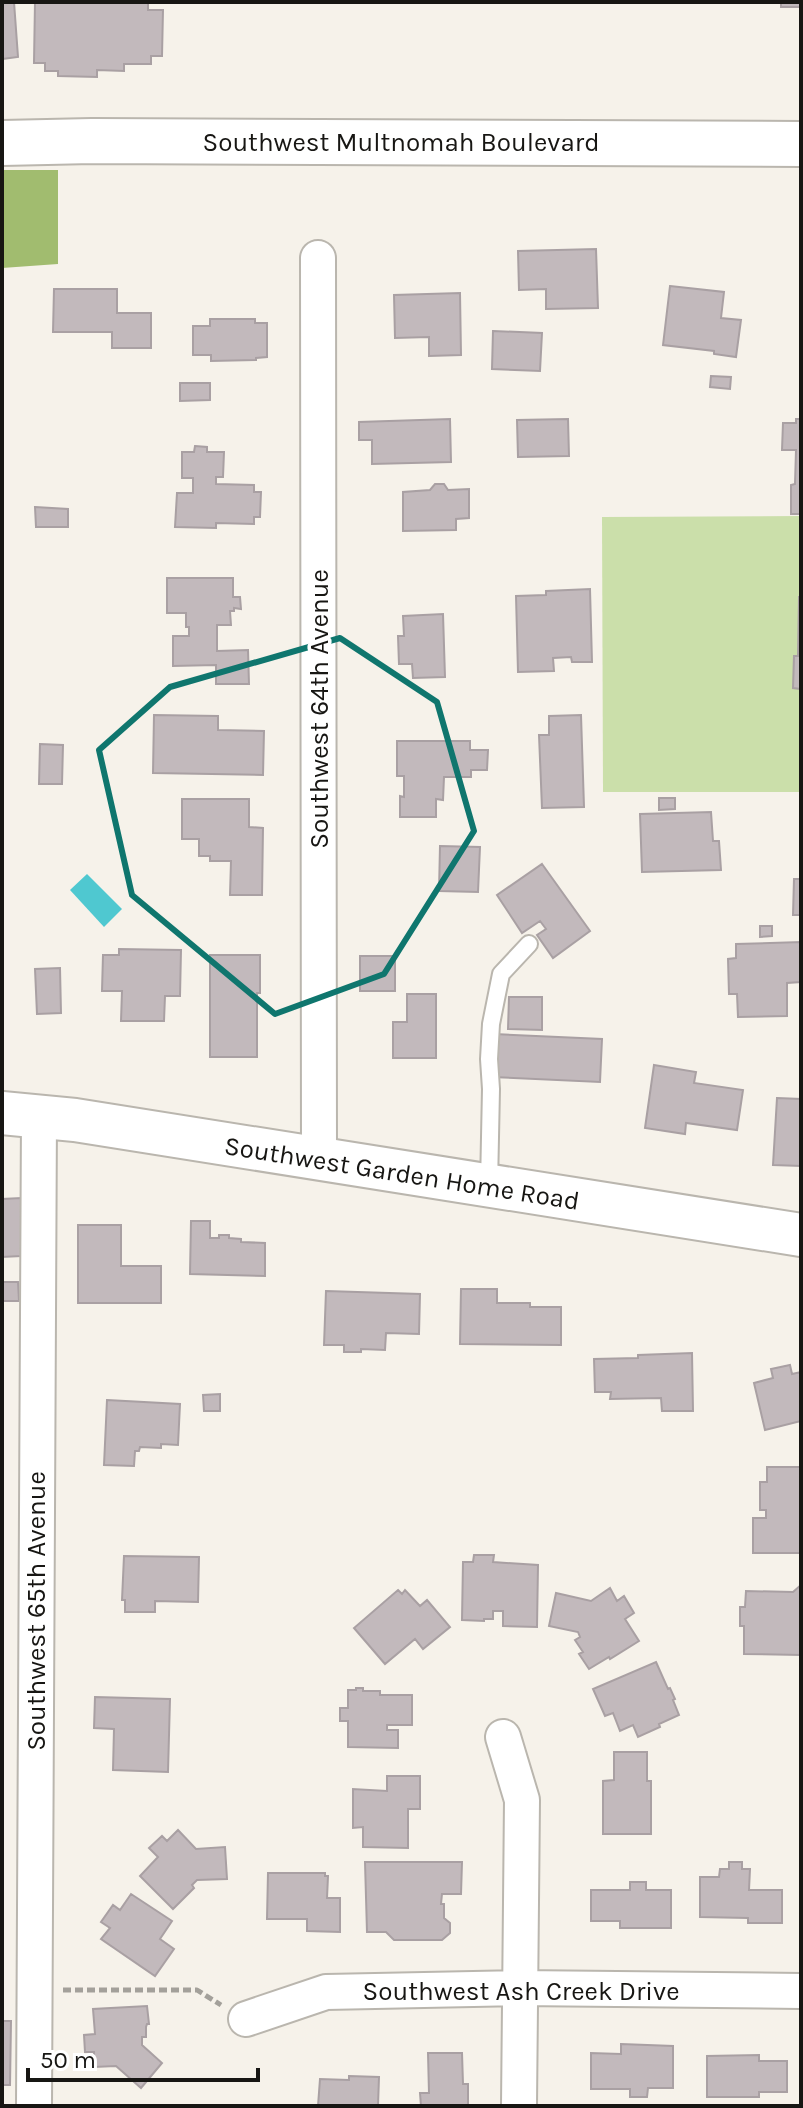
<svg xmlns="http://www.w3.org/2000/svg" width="803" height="2108" viewBox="0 0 803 2108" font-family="Karla,sans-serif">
<rect width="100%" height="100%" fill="#f6f2ea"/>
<path fill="#cbdfaa" d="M801 516V792H603L602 517Z"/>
<path fill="#a1bc6f" d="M2 170H58V264L2 268Z"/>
<path fill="#4fc8d0" d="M87 874 122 909 104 927 70 890Z"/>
<path fill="#c2b9bc" stroke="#a9a0a3" stroke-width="2" d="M2 2H14L18 57 2 59Z
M35 2H148V10H163L162 56H151V64H124V71L97 70V77L58 76V71H45V63H34Z
M781 2H801V7H781Z
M596 249 598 308 546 309V289L519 290 518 251Z
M670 286 724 292 721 318 741 320 736 357 714 354V351L663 345Z
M54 289H117V313H151V348H112V332H53Z
M460 293 461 355 429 356V337L395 338 394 295Z
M210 319H255V323H267V357L256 358V360L211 361V355H193V326H210Z
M493 331 542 333 540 371 492 369Z
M711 376 731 377 730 389 710 387Z
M180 383H210V400L180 401Z
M450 419 451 462 372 464V440H359V422Z
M568 419 569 456 518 457 517 420Z
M796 419H801V514H791V485L795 484 796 450H782L783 423H796Z
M195 446 207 447V452H224L223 477H216V484L254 485V492H261L260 517H254V524L216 523V528L175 527 177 493H193V478H182V452H194Z
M435 484H444L448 490 469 489V518L456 519V530L403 531V492L430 490Z
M35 507 68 509V527H36Z
M167 578H233V597H240L241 609 234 608V611H230L231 625H217V651L248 650 249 684H216V665L173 666V636H189V627H186V613H167Z
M590 589 592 662H572L571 657 553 658 554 671 518 672 516 596 546 595V591Z
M799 597H801V689L793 688 794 656H798Z
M443 614 445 677 413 678 412 664H399L398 636H404L403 616Z
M154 715 218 716V730L264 731 263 775 153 773Z
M581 715 584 807 542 808 539 735H549V716Z
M397 741H470V750H488L487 770H471V777H444L443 800 436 799V817H400V796L404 797V776H397Z
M40 744 63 745 62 784H39Z
M659 798H675V809L659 810Z
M182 799H249V827L263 828 262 895H230L231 861H210V856H199V839H182Z
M711 812 713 841H719L721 870 642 872 640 814Z
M440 846 480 847 478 892 439 891Z
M542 864 590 931 553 958 537 935 546 929 540 921 522 933 497 895Z
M794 879H801V915H793Z
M760 926H772V936L760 937Z
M801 942V982L787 983V1016L738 1017 737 994H729L728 959 736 958V944Z
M119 949 181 950 180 996H165L164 1021H121L122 991H102L103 955H119Z
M210 955H260V993H257V1057H210Z
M360 956H395V991H360Z
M60 968 61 1013 37 1014 35 969Z
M407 994H436V1058H393V1022H407Z
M509 997H542V1030L508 1029Z
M494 1034 602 1039 600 1082 492 1077Z
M654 1065 696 1072 694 1083 743 1090 737 1130 686 1123 685 1134 645 1128Z
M777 1098 801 1099V1166L773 1165Z
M21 1198V1256L2 1257V1199Z
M191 1221H210V1238H219V1235H229V1238L241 1239V1242L265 1243V1276L190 1274Z
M78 1225H121V1266H161V1303H78Z
M2 1282H18L19 1301H2Z
M461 1289H497V1303H530V1307H561V1345L460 1344Z
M326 1291 420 1294 419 1334 386 1333 385 1350 361 1349V1352H344V1345H324Z
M692 1353 693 1411H662L661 1398 610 1399 611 1392H595L594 1359 638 1358V1355Z
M790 1365 792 1374 801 1372V1421L765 1430 754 1383 773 1378 771 1369Z
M220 1394V1411H204L203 1395Z
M107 1400 180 1404 178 1445 161 1444V1448L140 1447 139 1451H135L134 1466 104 1465Z
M767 1467H801V1553H753V1518H766V1510H760V1482H767Z
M474 1555H494L493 1562 538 1565 537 1627 503 1626V1611H493V1619H484V1621L462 1620 463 1562H473Z
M124 1556 199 1557 198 1602 155 1601V1612H125V1600H122Z
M801 1585V1655L744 1654V1626H740V1607H745L746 1591 793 1592Z
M610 1588 617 1601 624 1596 634 1613 625 1619 639 1641 610 1659 609 1657 589 1669 579 1654 583 1652 575 1640 580 1637 578 1632 549 1626 556 1593 591 1601Z
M398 1590 402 1594 405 1590 420 1606 427 1600 450 1627 423 1649 415 1639 385 1664 354 1628Z
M656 1662 668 1689 670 1688 675 1699 673 1700 679 1715 659 1724 660 1727 638 1737 633 1725 620 1731 613 1713 605 1716 593 1689Z
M356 1688H363V1691H380V1695H412V1725H387V1730H398V1748L348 1747V1721H340V1708H348V1690H356Z
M95 1697 170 1699 168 1772 113 1770 114 1729 94 1728Z
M614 1752H647V1781H651V1834H603V1781L614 1780Z
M387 1776H420V1809H408V1848L363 1847V1827L353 1828V1789L387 1791Z
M178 1830 196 1849 225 1847 227 1879 197 1880 192 1885 194 1888 173 1909 140 1876 158 1857 149 1848 162 1836 167 1841Z
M365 1862H462L461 1894H442L441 1904H444V1918L450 1923V1933L442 1940H394L386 1932H367Z
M729 1862H742V1869H750L749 1890H782V1923H748V1918L700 1917V1877H719L720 1869H729Z
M268 1873H325V1876H328L327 1898H340V1932L307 1931V1919H267Z
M630 1882H646V1890H671V1928H620V1921H591V1890H630Z
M131 1894 172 1921 160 1939 174 1949 155 1976 101 1939 110 1928 101 1922 113 1905 120 1910Z
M147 2006 149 2024H147L146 2027V2037H142V2045L162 2063 141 2088 116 2066 94 2067V2052H85L84 2035 95 2034 93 2009Z
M2 2021H11L10 2085H2Z
M621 2044 673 2046V2088H648L647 2097H630V2089H591V2053L621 2054Z
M428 2053H462L463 2084H468V2106H421L420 2093H429Z
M759 2055V2061H787V2092H759V2097H707V2056Z
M349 2076 379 2077 378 2106H318L320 2079 349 2080Z"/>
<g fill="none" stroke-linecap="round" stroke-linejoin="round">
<g stroke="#bab6ae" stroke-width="20">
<path id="service" d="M489 1185 491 1089 489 1059 491 1024 501 974 529 944"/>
</g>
<g stroke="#bab6ae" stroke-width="38">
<path id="minor" d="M318 258 319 1160
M503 1737 522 1800 519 2106
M246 2019 326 1992 519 1988 801 1991
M34 2106 39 1116"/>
</g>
<g stroke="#bab6ae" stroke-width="46">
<path id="tertiary" d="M2 1113 75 1120 801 1235"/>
</g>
<g stroke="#bab6ae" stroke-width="48">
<path id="secondary" d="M2 143 92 141 801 144"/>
</g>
<path stroke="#a3a09a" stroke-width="5" stroke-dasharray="8 4" stroke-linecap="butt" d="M63 1990H197L221 2005"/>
<use href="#service" stroke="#fff" stroke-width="16"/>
<use href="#minor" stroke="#fff" stroke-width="34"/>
<use href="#tertiary" stroke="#fff" stroke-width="42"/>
<use href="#secondary" stroke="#fff" stroke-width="44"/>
</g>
<path fill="none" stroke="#0f766e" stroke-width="6" stroke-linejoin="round" d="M340 638 437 702 474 831 384 974 275 1014 132 895 99 750 170 687Z"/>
<g text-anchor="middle" stroke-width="7" stroke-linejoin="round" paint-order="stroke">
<g font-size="26" fill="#171613" stroke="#fff">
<text x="401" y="151">Southwest Multnomah Boulevard</text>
<text transform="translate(319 709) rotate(-90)" y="9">Southwest 64th Avenue</text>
<text transform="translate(402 1173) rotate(9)" y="9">Southwest Garden Home Road</text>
<text transform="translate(36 1611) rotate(-90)" y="9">Southwest 65th Avenue</text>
<text x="521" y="2000">Southwest Ash Creek Drive</text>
</g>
</g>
<rect width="803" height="2108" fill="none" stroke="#171613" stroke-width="8"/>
<path d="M28 2068v12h230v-12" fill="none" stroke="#171613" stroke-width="4"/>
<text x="40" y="2068" font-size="24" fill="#171613" stroke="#ffffff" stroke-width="6" paint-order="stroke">50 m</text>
</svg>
